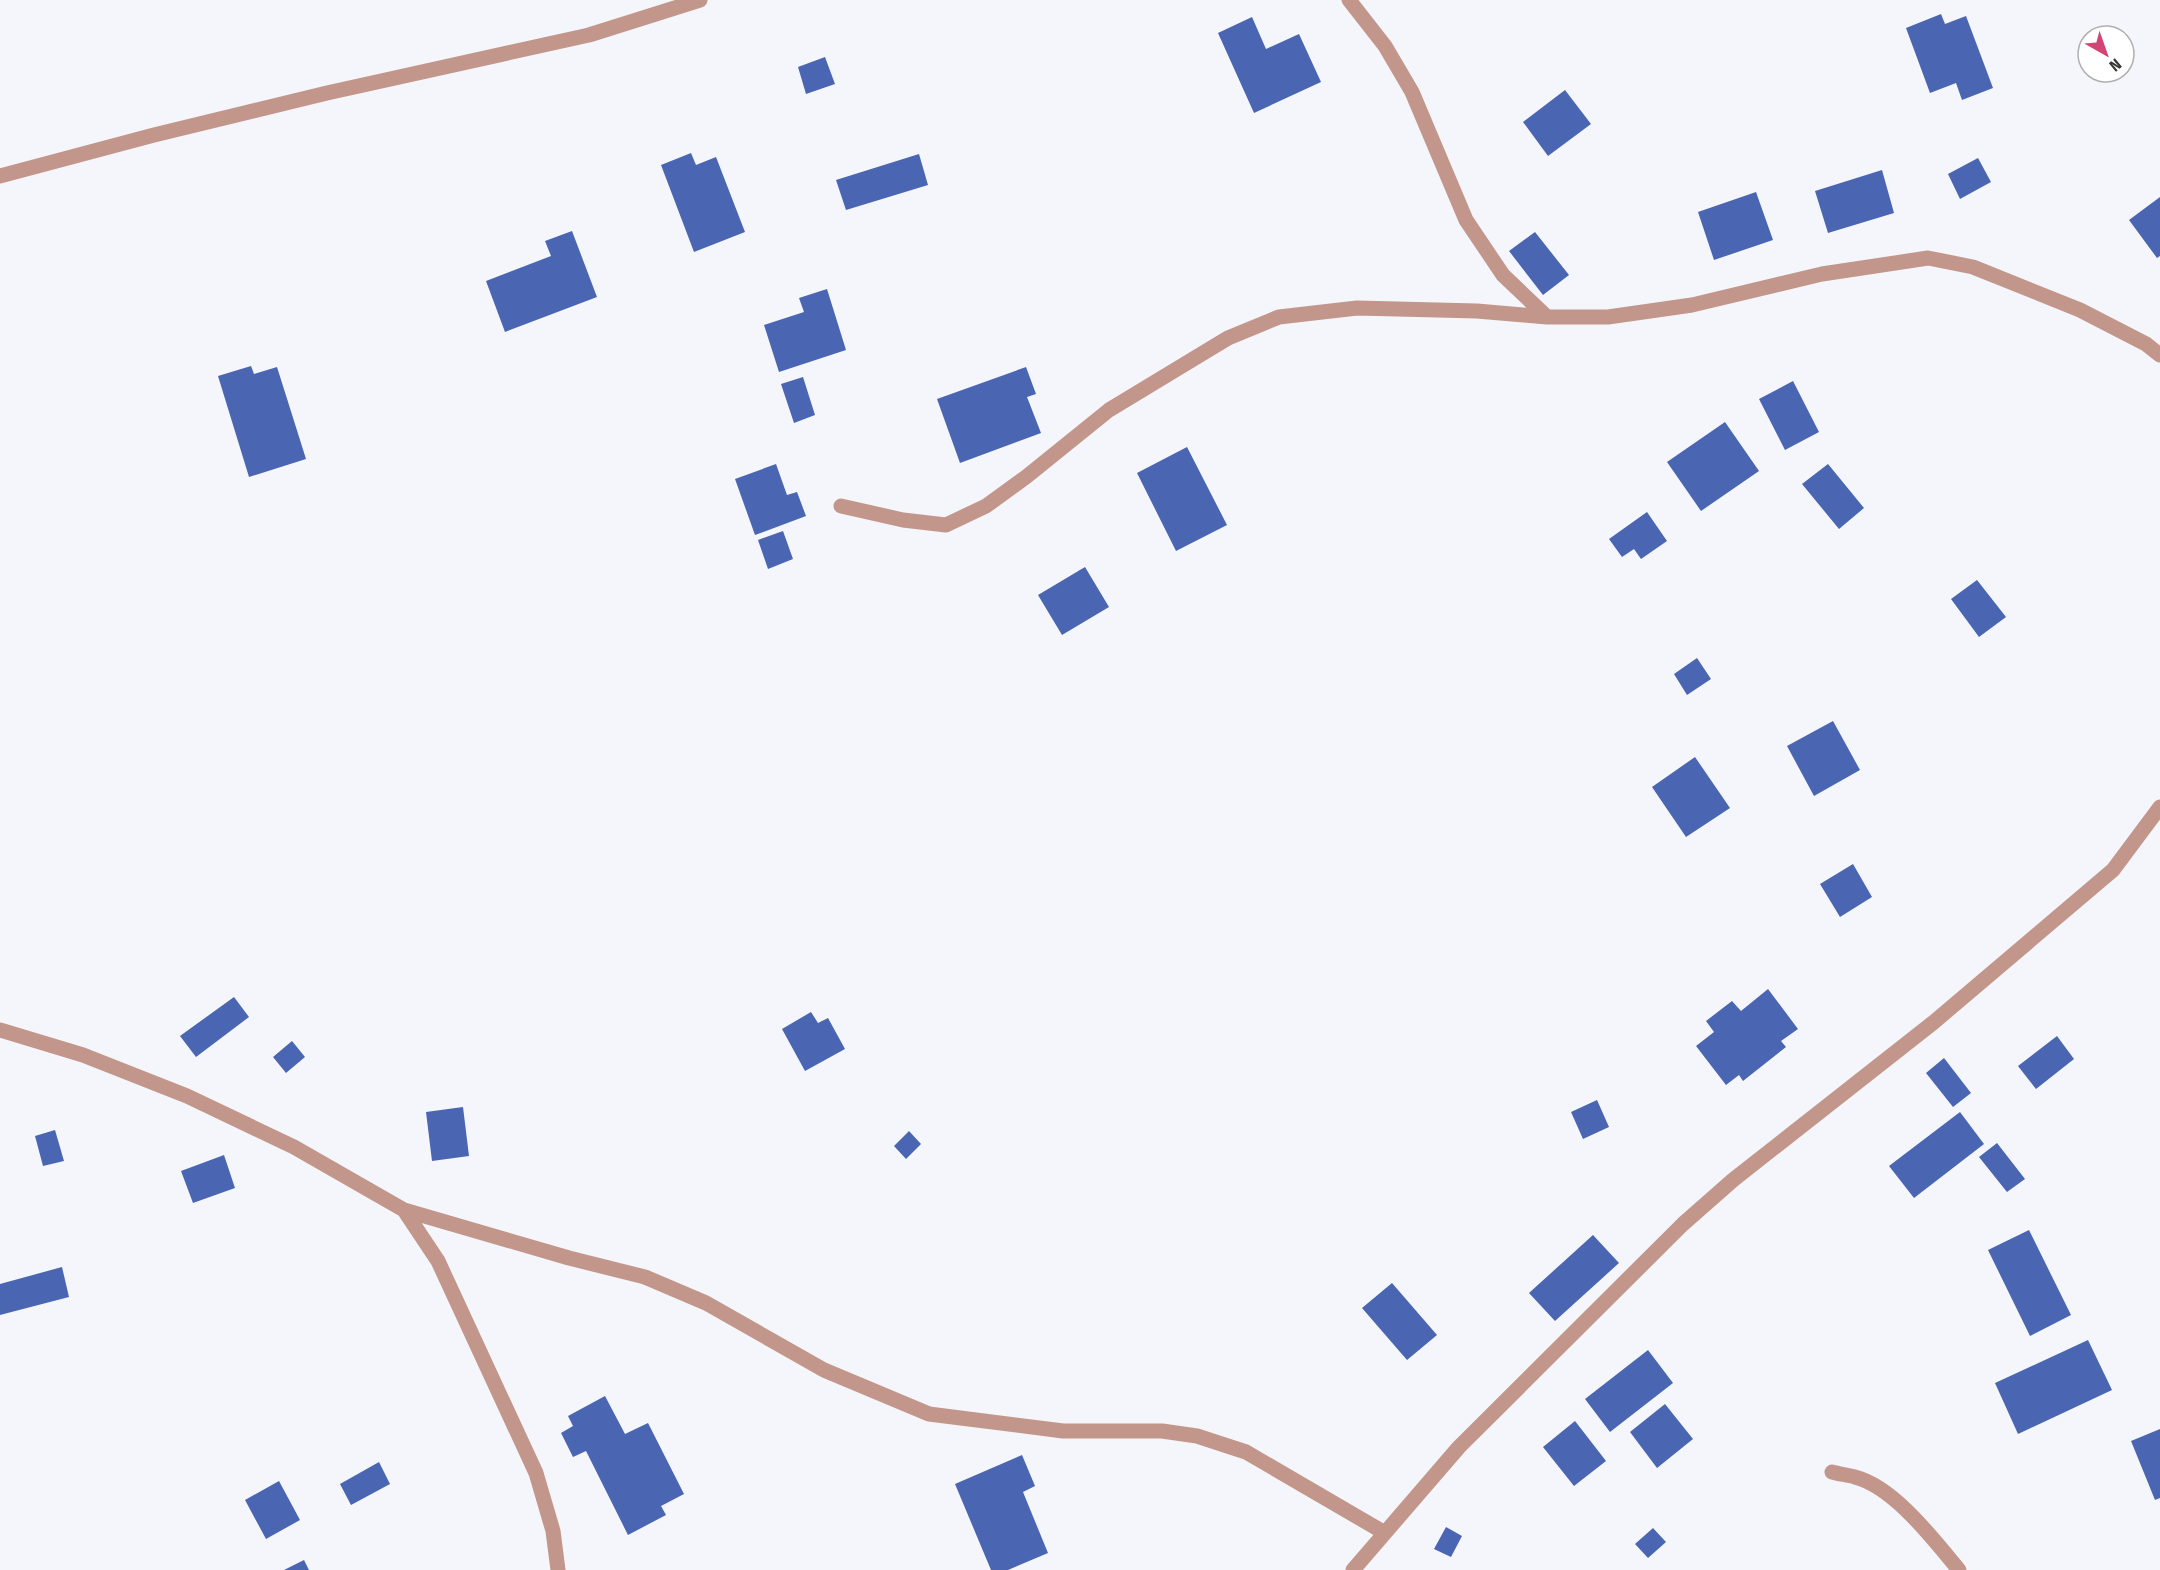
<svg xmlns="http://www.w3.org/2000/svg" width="2160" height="1570" viewBox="0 0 2160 1570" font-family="'Fira Sans Condensed',sans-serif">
<rect width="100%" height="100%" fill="#f4f6fb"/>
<path fill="#4a65b1" d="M1941 14 1945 24 1966 16 1993 88 1962 100 1956 83 1930 93 1906 28Z
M1252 17 1266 49 1299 34 1321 82 1254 113 1218 33Z
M825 57 835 84 806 94 798 67Z
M1565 90 1591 124 1548 156 1523 122Z
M691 153 696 165 716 157 745 232 694 252 661 165Z
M919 154 928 185 846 210 836 180Z
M1978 158 1991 182 1960 199 1948 174Z
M1882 170 1894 213 1828 233 1815 191Z
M1756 192 1773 240 1714 260 1698 212Z
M2160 197V256L2157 258 2129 220Z
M572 231 597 297 505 332 486 281 551 256 545 241Z
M1535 232 1569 275 1543 295 1509 251Z
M827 289 846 350 779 372 764 325 804 312 799 298Z
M251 366 254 374 277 367 306 459 249 477 218 376Z
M1026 367 1036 394 1027 397 1041 433 960 463 937 399Z
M803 377 815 415 794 423 781 384Z
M1793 381 1819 432 1785 450 1759 399Z
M1725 422 1759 471 1701 511 1667 462Z
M1187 447 1227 525 1176 551 1137 473Z
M776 464 787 495 797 492 806 516 755 535 735 479Z
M1828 464 1864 508 1839 529 1802 484Z
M1647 512 1667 541 1641 559 1634 549 1622 557 1609 539Z
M783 531 793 559 768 569 758 540Z
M1085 567 1109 607 1062 635 1038 595Z
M1977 580 2006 617 1979 637 1951 599Z
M1697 658 1711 679 1687 695 1674 674Z
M1833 721 1860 770 1814 796 1787 746Z
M1695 757 1730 808 1686 837 1652 787Z
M1853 864 1872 897 1840 917 1820 884Z
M1768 989 1798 1029 1781 1041 1786 1047 1743 1081 1739 1075 1726 1085 1696 1046 1714 1032 1706 1021 1732 1001 1741 1011Z
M234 997 249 1017 196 1057 180 1036Z
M811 1012 818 1023 828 1018 845 1049 805 1071 782 1029Z
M2057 1036 2074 1059 2036 1089 2018 1066Z
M292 1041 305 1057 286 1073 273 1057Z
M1944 1058 1971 1093 1953 1107 1926 1073Z
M1597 1100 1609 1127 1583 1139 1571 1112Z
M463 1107 469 1156 432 1161 426 1112Z
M1960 1112 1984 1144 1914 1198 1889 1166Z
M55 1130 64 1161 43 1166 35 1136Z
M909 1131 921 1144 906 1159 894 1146Z
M1997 1143 2025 1179 2007 1192 1979 1157Z
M224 1155 235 1188 193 1203 181 1171Z
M2029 1230 2071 1315 2030 1336 1988 1250Z
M1593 1235 1619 1263 1555 1321 1529 1293Z
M62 1267 69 1297 0 1315V1284Z
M1392 1283 1437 1335 1407 1360 1362 1308Z
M2088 1340 2112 1390 2018 1434 1995 1383Z
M1648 1350 1673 1383 1610 1432 1585 1399Z
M605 1396 625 1434 648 1423 684 1494 661 1506 666 1515 628 1535 586 1451 573 1457 561 1433 573 1426 568 1416Z
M1665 1404 1693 1439 1657 1468 1630 1432Z
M1575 1421 1606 1461 1574 1486 1543 1447Z
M2160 1429V1498L2155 1500 2131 1441Z
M1022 1455 1035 1486 1023 1492 1048 1553 1008 1570H991L955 1484Z
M379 1462 390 1484 351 1505 340 1484Z
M279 1481 300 1520 266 1539 245 1500Z
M1446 1527 1462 1536 1451 1557 1434 1549Z
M1653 1528 1666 1542 1648 1558 1635 1544Z
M304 1560 309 1570H284Z"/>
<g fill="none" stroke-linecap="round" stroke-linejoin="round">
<path stroke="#c2968a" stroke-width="15" d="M1349 0 1385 46 1412 92 1466 220 1503 275 1547 317H1608L1692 305 1822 274 1928 258 1973 267 2080 310 2146 344 2160 355
M0 176 154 135 327 93 589 35 700 0
M841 506 903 520 946 525 986 506 1026 477 1109 410 1228 338 1279 317 1357 308 1477 311 1547 317
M0 1030 83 1055 187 1096 294 1147 404 1210 569 1258 645 1277 706 1303 824 1370 929 1414 1063 1431H1162L1197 1436 1246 1452 1385 1533
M404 1210 438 1261 536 1473 553 1531 558 1570
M1832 1472C1839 1474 1848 1475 1855 1477 1894 1487 1934 1540 1959 1570
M1353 1570 1459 1447 1683 1224 1733 1180 1934 1022 2113 870 2160 807"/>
</g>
<g transform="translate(2106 54) rotate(140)"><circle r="28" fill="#ffffff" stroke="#afafb0" stroke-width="1.5"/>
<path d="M0-4.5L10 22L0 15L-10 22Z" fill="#d14473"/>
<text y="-9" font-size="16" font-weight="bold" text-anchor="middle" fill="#37383a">N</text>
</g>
</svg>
